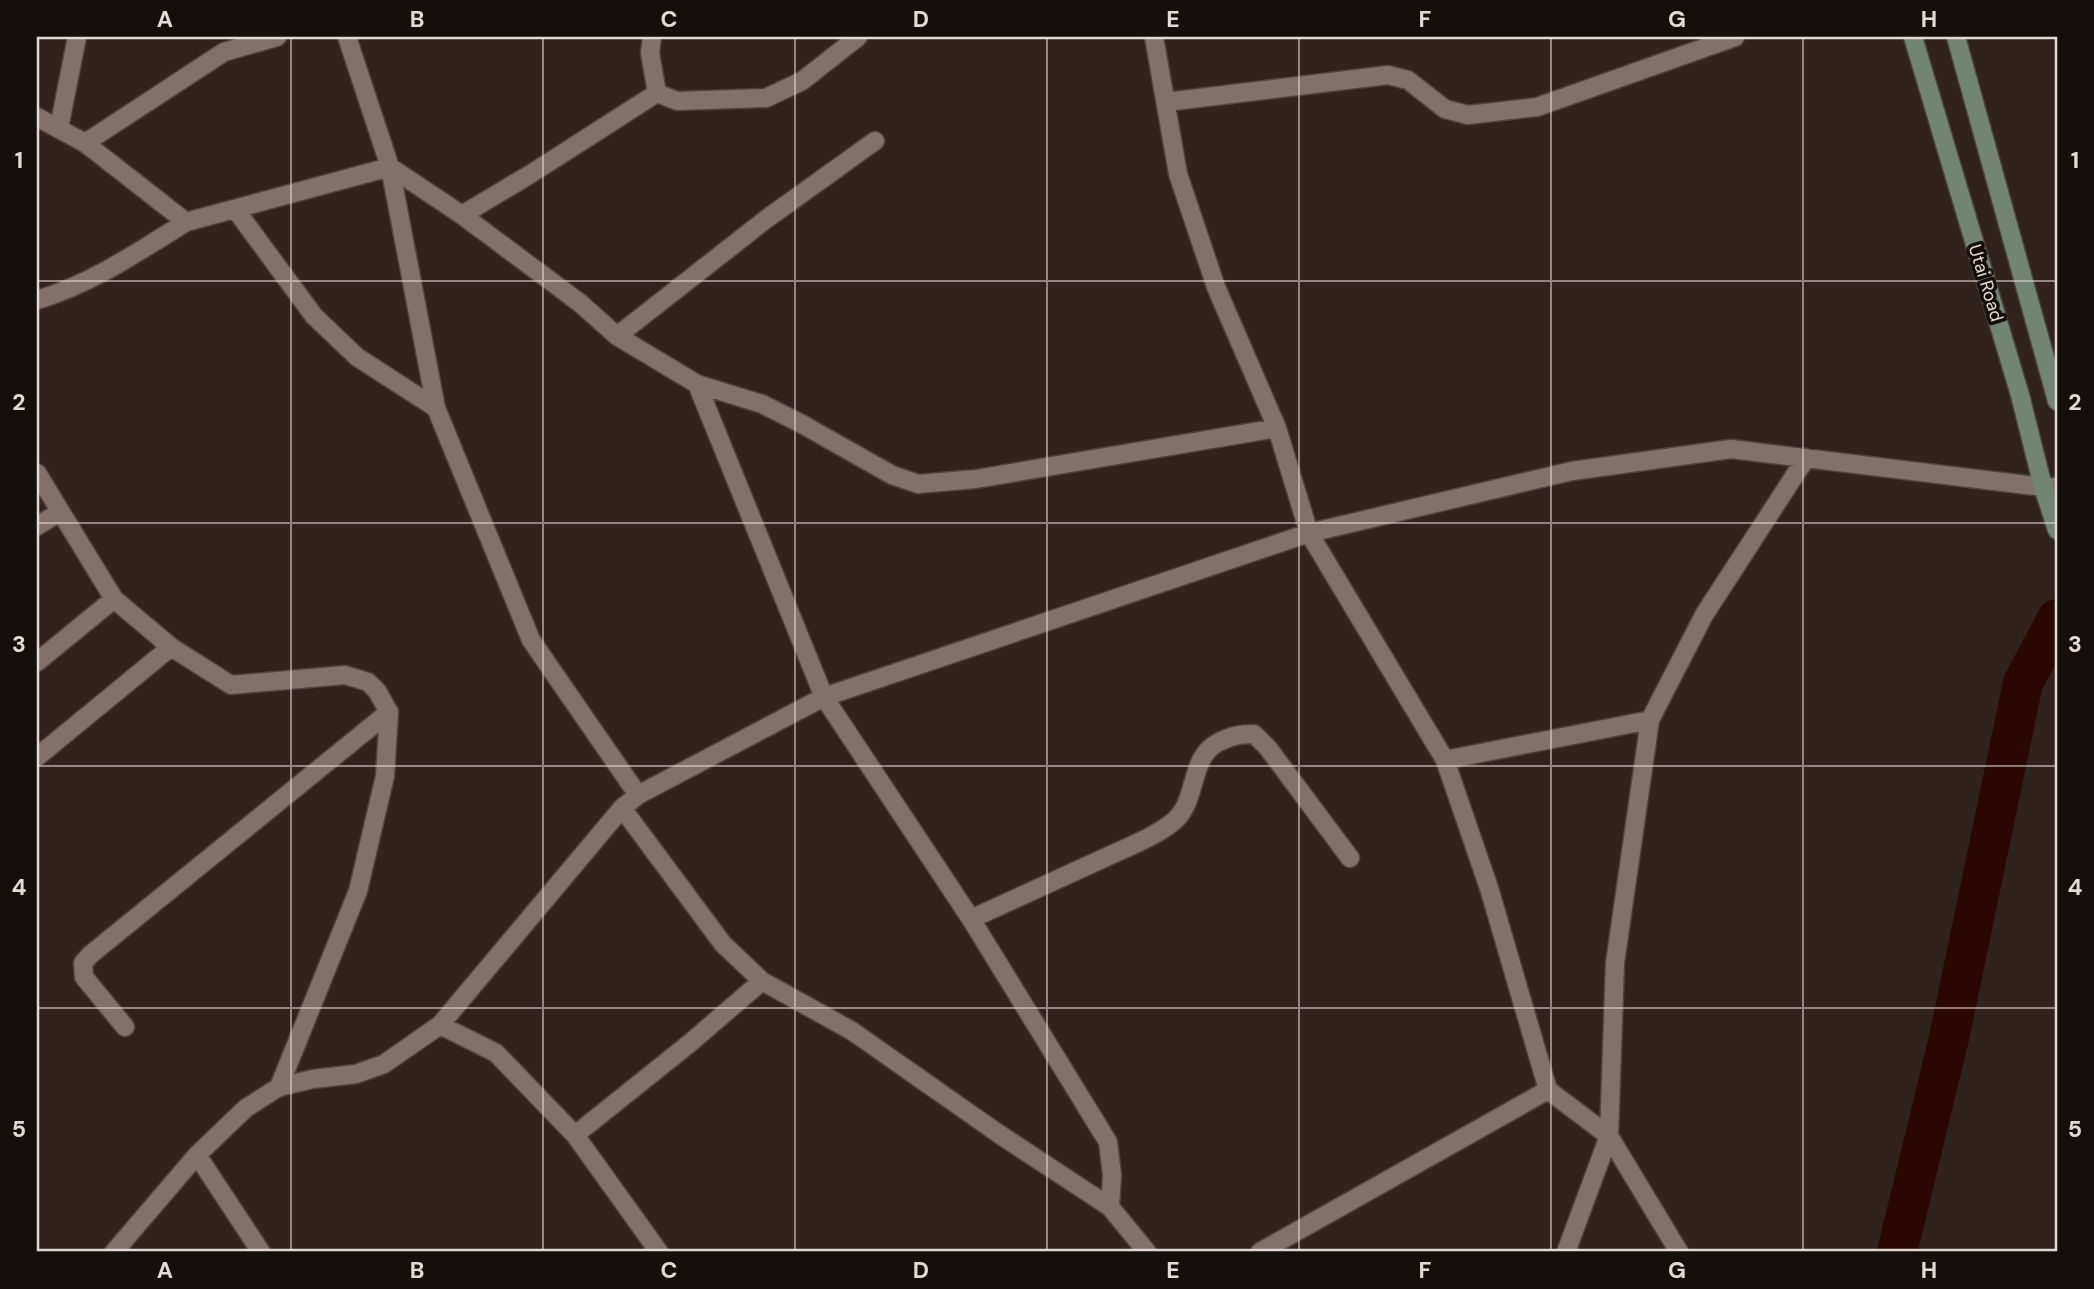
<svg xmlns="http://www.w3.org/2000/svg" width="2094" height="1289" viewBox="0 0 2094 1289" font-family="'DM Sans',sans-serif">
<rect width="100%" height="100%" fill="#30231e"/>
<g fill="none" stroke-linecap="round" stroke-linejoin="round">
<path stroke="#2a0700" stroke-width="40" d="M1897 1252 1949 1038 2023 683 2057 619"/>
<g stroke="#4d423e" stroke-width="21">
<path id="minor" d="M347 37 390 167 436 408 531 640 638 795
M652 37 650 53 657 93
M1154 37 1178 174 1216 287 1277 428
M1166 102 1388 75 1408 80 1445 109 1468 115 1537 107 1735 37
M37 117 85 143 186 222 390 167 462 215 580 303 617 336 697 384 762 404 800 423 892 475 918 484 976 479 1277 428 1309 533 1445 760 1489 888 1548 1090 1260 1252
M59 128 77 37
M85 143 224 52 277 37
M235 209 314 316 357 357 436 408
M462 215 529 175 657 93 677 101 766 98 802 81 858 37
M37 300C91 284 138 252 186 222
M617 336 765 220 875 141
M697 384 824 697 971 919 1108 1142 1112 1175 1110 1207
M37 473 114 599 171 647
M37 526 60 512
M37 662 114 599
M37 757 171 647 231 685 345 675 368 682 377 691 389 712 385 776 358 891 279 1087
M1445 760 1650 720
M622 808 723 944 762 981 852 1031 999 1134 1110 1207 1147 1252
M971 919C1015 899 1058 879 1102 859 1125 848 1153 838 1173 822 1199 801 1188 757 1219 742 1232 736 1239 734 1254 734L1268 748 1350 858
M440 1025 496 1053 575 1135 659 1252
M125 1027 84 977 83 963 90 955 389 712
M1548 1090 1609 1136 1679 1252
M575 1135 690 1043 762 981
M197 1155 261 1252
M114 1252 197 1155 246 1108 279 1087 313 1079 356 1074 384 1064 440 1025 622 808 638 795 824 697 1309 533 1572 471 1731 449 2043 487H2057
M1566 1252 1609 1136 1615 963 1650 720 1704 615 1806 458"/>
</g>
<g stroke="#4d423e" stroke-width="21">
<path id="secondary" d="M1913 37 2020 395 2043 487 2057 530
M1956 37 2057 401"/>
</g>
<use href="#minor" stroke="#81716a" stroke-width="18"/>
<use href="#secondary" stroke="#728474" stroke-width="18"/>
</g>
<path fill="none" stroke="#e3dad6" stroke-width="2" stroke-opacity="0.55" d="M291 37V1252M543 37V1252M795 37V1252M1047 37V1252M1299 37V1252M1551 37V1252M1803 37V1252M37 281H2057M37 523H2057M37 766H2057M37 1008H2057"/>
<g text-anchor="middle" stroke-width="7" stroke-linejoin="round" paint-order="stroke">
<g font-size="18" fill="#e3dad6" stroke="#140e0c">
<text transform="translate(1986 283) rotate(73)" y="6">Utai Road</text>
</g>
</g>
<rect width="2094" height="1289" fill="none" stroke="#140e0c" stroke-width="77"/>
<rect x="38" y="38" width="2018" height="1212" fill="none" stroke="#e3dad6" stroke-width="2.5"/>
<g font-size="23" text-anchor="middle" font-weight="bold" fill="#e3dad6">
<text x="165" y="27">A</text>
<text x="417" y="27">B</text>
<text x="669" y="27">C</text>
<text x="921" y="27">D</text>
<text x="1173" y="27">E</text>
<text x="1425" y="27">F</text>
<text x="1677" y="27">G</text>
<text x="1929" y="27">H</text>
<text x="19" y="168">1</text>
<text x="2075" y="168">1</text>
<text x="19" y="410">2</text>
<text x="2075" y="410">2</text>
<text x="19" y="652">3</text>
<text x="2075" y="652">3</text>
<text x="19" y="895">4</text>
<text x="2075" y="895">4</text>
<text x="19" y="1137">5</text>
<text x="2075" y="1137">5</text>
<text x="165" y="1278">A</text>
<text x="417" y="1278">B</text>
<text x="669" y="1278">C</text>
<text x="921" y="1278">D</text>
<text x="1173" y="1278">E</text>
<text x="1425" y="1278">F</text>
<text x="1677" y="1278">G</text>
<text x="1929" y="1278">H</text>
</g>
</svg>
